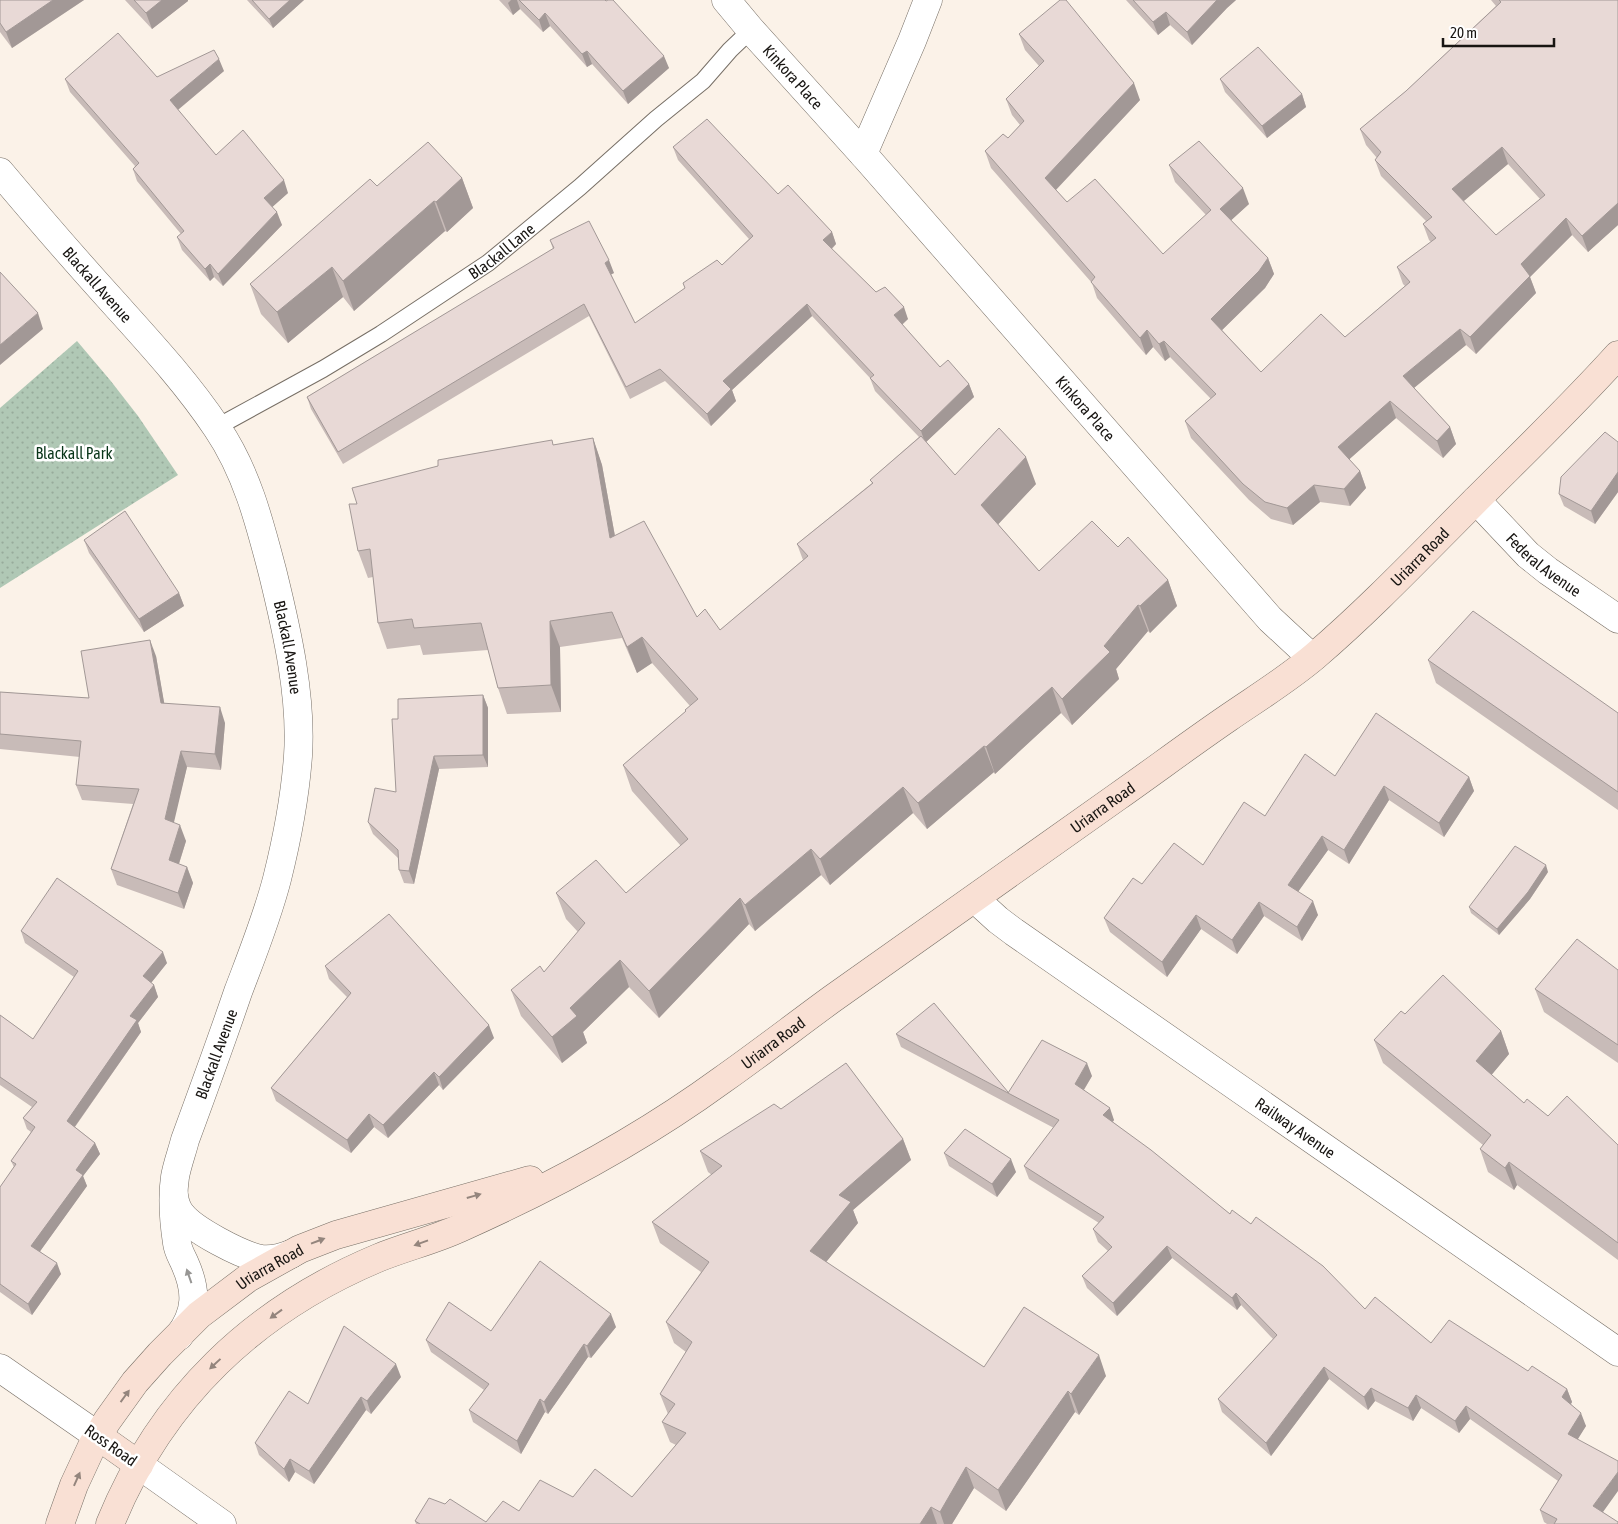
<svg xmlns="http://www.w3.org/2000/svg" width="1618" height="1524" viewBox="0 0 1618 1524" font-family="'Asap Condensed',sans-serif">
<defs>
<pattern id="grass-dots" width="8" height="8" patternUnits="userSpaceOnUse" patternTransform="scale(1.25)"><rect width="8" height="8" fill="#b0c8b5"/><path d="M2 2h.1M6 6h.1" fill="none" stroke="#97ab9b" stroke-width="1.8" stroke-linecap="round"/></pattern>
</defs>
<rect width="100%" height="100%" fill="#fbf2e8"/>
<path fill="url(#grass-dots)" d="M77 341 110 380 138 416 178 475 0 588V408Z"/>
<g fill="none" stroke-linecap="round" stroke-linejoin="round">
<g stroke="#776f66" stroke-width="18">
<g id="service">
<path id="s1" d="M217 427 323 369 381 334 488 263 580 187 656 119 703 81 730 50 751 30"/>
</g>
</g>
<g stroke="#776f66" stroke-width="29">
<g id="minor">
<path id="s2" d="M726 0 751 30 863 154"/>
<path id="s3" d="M928 0 912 41 863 154 1270 619 1312 658"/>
<path id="s4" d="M0 172C37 216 75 260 114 303 150 343 187 383 217 428 247 472 260 524 273 574 287 631 302 697 298 756 295 797 287 839 277 879 267 918 252 955 238 992 221 1042 203 1091 185 1140 182 1152 177 1165 175 1177 172 1197 174 1223 177 1243 178 1251 182 1257 185 1264 197 1291 197 1312 179 1336"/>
<path id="s5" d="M1476 500 1528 555 1548 571 1618 619"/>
<path id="s6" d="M975 899 998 920 1014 932 1618 1352"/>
<path d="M174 1196C175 1203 177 1209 181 1214 193 1230 241 1255 261 1259 271 1260 281 1258 291 1254"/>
<path d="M139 1465 222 1524"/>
</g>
</g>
<g stroke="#776f66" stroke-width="29">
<path id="tertiary" d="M0 1368 98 1436"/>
</g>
<g stroke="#776f66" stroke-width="29">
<g id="secondary">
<path d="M98 1436 139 1465"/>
<path id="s7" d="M60 1524 74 1485 93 1444 107 1421 135 1382 160 1354 199 1315 248 1278 300 1249 336 1235 530 1180"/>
<path id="s8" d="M110 1524C161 1398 254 1310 378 1258 405 1247 434 1240 460 1228 552 1187 641 1139 722 1080 759 1054 795 1026 832 999 927 932 1022 865 1117 797 1154 771 1190 744 1228 718 1257 698 1288 679 1315 656 1371 608 1423 553 1475 501 1524 452 1572 406 1618 355"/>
</g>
</g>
<use href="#service" stroke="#fff" stroke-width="16"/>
<use href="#minor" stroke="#fff" stroke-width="28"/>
<use href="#tertiary" stroke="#fff" stroke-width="28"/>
<use href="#secondary" stroke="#f9e0d4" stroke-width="28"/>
</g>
<path fill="#c8bbb8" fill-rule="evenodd" d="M0 0H84L12 48 0 32Z
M125 0H188V1L152 29Z
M247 0H304L273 28Z
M499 0H605L669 68 628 104 592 64 587 67 550 26 543 32 520 9 513 15Z
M1126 0H1236L1227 8 1192 45 1170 25 1158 35Z
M1491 0H1618V225L1588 252 1572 235 1530 277 1536 293 1476 354 1466 345 1414 388 1450 427 1456 444 1443 458 1396 418 1349 459 1360 471 1366 488 1350 506 1320 502 1293 525 1271 519 1249 500 1191 438 1185 421 1211 399 1170 357 1165 361 1153 347 1146 355 1097 298 1092 283 991 168 985 151 1008 138 1020 125 1012 115 1006 99 1039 66 1025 50 1019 34 1140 100 1056 190 1067 202 1163 254 1206 215 1175 182 1169 165 1249 204 1231 220 1268 258 1274 274 1265 288 1222 330 1261 372 1345 337 1405 286 1403 284 1397 267 1431 242 1429 240 1423 224 1426 221 1381 176 1375 160 1377 158 1366 145 1360 129 1406 91 1496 6ZM1508 164 1540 199 1496 235 1463 201Z
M224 71 178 110 216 155 288 193 272 207 282 225 223 286 214 277 210 281 182 250 177 237 181 234 137 181 133 169 135 166 70 92 65 79 157 77Z
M1220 79 1302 94 1306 107 1267 138 1225 92Z
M673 147 778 194 832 232 836 244 832 249 876 292 908 319 902 325 940 367 969 384 974 397 926 442 955 475 1036 484 998 524 1039 571 1118 547 1168 580 1177 606 1150 633 1148 631 1116 669 1119 679 1072 725 1061 713 995 774 994 772 927 829 913 813 830 885 821 875 755 931 749 924 659 1018 629 987 583 1032 587 1043 562 1063 521 1016 511 990 544 972 578 932 566 919 556 893H626L681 846 632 791 623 765 686 711 685 710 690 706 652 663 637 673 622 638 560 647 561 712 507 714 498 688 488 650 423 655 420 645 387 649 378 623 373 577 368 578 358 551 357 504 554 445 593 438 602 465 615 536 697 617 720 630 803 560 797 544 872 483 870 480 919 437 875 391 870 378 812 316 732 390 736 401 711 426 665 381 630 399 589 316 343 464 311 409 307 397 553 249 550 240 614 273 611 274 635 323 685 288 683 283 722 265 749 239 678 160Z
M462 178 473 208 447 232 445 231 354 311 343 297 288 343 261 314 250 284 377 186Z
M1618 442V492L1595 524 1564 506 1559 494Z
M84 540 179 593 184 606 144 632 89 553Z
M156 656 164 703 225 723 221 770 187 767 173 822 186 841 179 864 187 867 193 883 184 909 117 885 111 869 133 804 82 800 76 785 80 757 0 749V692L89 698Z
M1428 660 1618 713V810L1436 683Z
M483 695 488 708V767L439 769 414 884 404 883 399 870V859L373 834 368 822 396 792 398 719Z
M1335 776 1469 777 1474 791 1444 837 1389 800 1349 864 1328 850 1298 891 1318 915 1302 941 1264 916 1237 954 1201 929 1167 977 1110 932 1104 918 1142 884 1203 865 1265 816Z
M1548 872 1530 899 1499 935 1471 913 1469 907Z
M21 931 167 963 151 983 154 985 158 997 138 1023 141 1032 75 1127 95 1143 100 1154 83 1176 87 1186 40 1251 61 1274 32 1315 0 1292V1187L14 1167 11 1161 31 1132 27 1129 23 1118 32 1107 0 1085V1015L33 1039 74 977 25 943Z
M325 966 494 1038 443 1090 439 1085 388 1138 374 1127 351 1153 276 1101 271 1088 347 997 329 979Z
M1618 970V1063L1544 1012 1535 989Z
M1405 1014 1501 1031 1509 1054 1491 1075 1524 1103 1548 1116 1618 1145V1260L1517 1185 1514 1190 1488 1172 1480 1149 1483 1145 1383 1063 1374 1040Z
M896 1034 1008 1093 1092 1076 1084 1090 1114 1120 1113 1122 1230 1214 1365 1309 1431 1343 1528 1371 1567 1389 1572 1402 1571 1404 1586 1426 1577 1439 1603 1512 1618 1524H1547L1544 1522 1540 1510 1558 1481 1470 1419 1459 1433 1421 1408 1413 1421 1375 1401 1368 1410 1329 1379 1271 1456 1222 1412 1218 1399 1273 1339 1241 1305 1237 1310 1172 1258 1117 1316 1087 1288 1082 1276 1108 1251 1098 1242 1093 1229 1099 1223 1029 1179 1024 1166 1054 1128 901 1047Z
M781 1109 903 1139 911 1160 853 1210 858 1223 826 1262 984 1367 1106 1376 1079 1415 1075 1412 1006 1511 974 1488 952 1524H416L415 1521 486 1522 519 1511 573 1497H632L676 1445 670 1442 662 1422 668 1414 660 1394 686 1352 674 1343 666 1322 701 1272 660 1243 652 1222 712 1175 708 1172 700 1151Z
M944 1153 1016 1172 997 1197 949 1166Z
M616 1327 591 1358 588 1357 548 1414 545 1412 521 1454 473 1422 469 1410 484 1390 431 1352 426 1340 491 1331Z
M401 1377 371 1414 366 1410 314 1484 295 1472 289 1482 259 1455 255 1443 308 1404Z"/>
<path fill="#a29896" d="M53 0H84L12 48 6 32Z
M162 0H188V1L152 29 146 13Z
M290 0H304L273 28 269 19Z
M511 0H517L520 9 513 15 508 3Z
M1217 0H1236L1227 8 1192 45 1187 32Z
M1166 12 1170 25 1158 35 1153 22Z
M545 13 550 26 543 32 539 20Z
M587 51 592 64 587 67 582 54Z
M664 56 669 68 628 104 623 91Z
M219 59 224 71 174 113 170 100Z
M1134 83 1140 100 1051 195 1045 178Z
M1302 94 1306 107 1267 138 1262 126Z
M1502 147 1508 164 1458 206 1452 189Z
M462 178 473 208 447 232 436 202Z
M284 180 288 193 269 210 264 198Z
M1243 188 1249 204 1226 225 1220 209Z
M434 201 445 231 354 311 343 281Z
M1618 203V225L1588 252 1582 236Z
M277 212 282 225 223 286 218 274Z
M1566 218 1572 235 1530 277 1536 293 1476 354 1470 337 1521 264Z
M832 232 836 244 828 252 823 240Z
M1268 258 1274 274 1265 288 1217 335 1211 319Z
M609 260 614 273 610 275 605 263Z
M210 264 214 277 210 281 205 269Z
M332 267 343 297 288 343 277 312Z
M807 304 812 316 732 390 736 401 711 426 707 414 723 381Z
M904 307 908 319 898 328 894 315Z
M38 313 43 329 0 365V345Z
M1460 329 1466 345 1409 392 1403 376Z
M1147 330 1153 347 1146 355 1140 338Z
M1164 341 1170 357 1165 361 1159 344Z
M969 384 974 397 925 443 921 431Z
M1390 401 1396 418 1344 464 1338 447Z
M1450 427 1456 444 1443 458 1437 441Z
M593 438 602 465 620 564 610 538Z
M1026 457 1036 484 991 532 981 505Z
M1360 471 1366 488 1350 506 1344 489Z
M1618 472V492L1595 524 1591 511Z
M1314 485 1320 502 1293 525 1287 508Z
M1168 580 1177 606 1150 633 1140 606Z
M179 593 184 606 144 632 139 619Z
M1138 605 1148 631 1116 669 1119 679 1072 725 1062 699 1104 646Z
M550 621 560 647 561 712 551 685Z
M642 637 652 663 637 673 627 647Z
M150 640 156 656 167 719 161 703Z
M1052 687 1061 713 995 774 986 747Z
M483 695 488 708V767L483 755Z
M220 707 225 723 221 770 215 754Z
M984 746 994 772 927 829 918 803Z
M181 751 187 767 171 835 165 819Z
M434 756 439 769 414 884 409 871Z
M1469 777 1474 791 1444 837 1439 823Z
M1384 786 1389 800 1349 864 1344 850Z
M903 787 913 813 830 885 820 859Z
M180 825 186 841 175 876 169 860Z
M1322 836 1328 850 1293 899 1288 885Z
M811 849 821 875 755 931 745 905Z
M1546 865 1548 872 1530 899 1499 935 1497 929Z
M187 867 193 883 184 909 178 893Z
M740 898 749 924 659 1018 649 991Z
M1313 901 1318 915 1302 941 1297 927Z
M1259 902 1264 916 1237 954 1232 940Z
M1196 915 1201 929 1167 977 1162 962Z
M163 952 167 963 147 988 143 976Z
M620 960 629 987 583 1032 587 1043 562 1063 552 1037 570 1008Z
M154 985 158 997 138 1023 141 1032 71 1132 67 1121 130 1016Z
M489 1025 494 1038 443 1090 439 1077Z
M1501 1031 1509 1054 1484 1084 1476 1061Z
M1087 1063 1092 1076 1080 1096 1075 1084Z
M434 1072 439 1085 388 1138 383 1125Z
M1110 1108 1114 1120 1108 1127 1103 1115Z
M369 1114 374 1127 351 1153 347 1140Z
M903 1139 911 1160 853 1210 858 1223 818 1272 810 1251 839 1195Z
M95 1143 100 1154 83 1176 87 1186 36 1257 31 1246 76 1170Z
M1011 1159 1016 1172 997 1197 992 1184Z
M1509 1162 1517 1185 1514 1190 1505 1168Z
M1167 1246 1172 1258 1117 1316 1113 1303Z
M57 1263 61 1274 32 1315 28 1304Z
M1236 1293 1241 1305 1237 1310 1232 1298Z
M611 1314 616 1327 591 1358 587 1346Z
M584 1344 588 1357 548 1414 544 1402Z
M1099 1355 1106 1376 1079 1415 1071 1394Z
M396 1364 401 1377 371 1414 367 1401Z
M1324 1367 1329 1379 1271 1456 1266 1443Z
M1371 1388 1375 1401 1368 1410 1364 1397Z
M1567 1389 1572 1402 1567 1410 1562 1397Z
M1068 1391 1075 1412 1006 1511 998 1490Z
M1416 1395 1421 1408 1413 1421 1408 1408Z
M361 1397 366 1410 314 1484 309 1471Z
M540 1399 545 1412 521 1454 517 1441Z
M1466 1406 1470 1419 1459 1433 1455 1421Z
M1581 1413 1586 1426 1573 1447 1568 1434Z
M290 1459 295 1472 289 1482 284 1469Z
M966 1467 974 1488 952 1524H944L940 1512Z
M1618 1472V1491L1598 1519 1593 1506Z
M931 1507 937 1524H920Z"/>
<path fill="#e8d9d6" stroke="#a29896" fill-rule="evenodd" d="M0 0H53L6 32 0 23Z
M134 0H162L146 13Z
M252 0H290L269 19Z
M519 0H605L606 1 608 0H613L664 56 623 91 587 51 582 54 545 13 539 20Z
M1060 0H1066L1134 83 1045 178 1067 202 1095 179 1163 254 1211 210 1169 165 1199 141 1243 188 1220 209 1268 258 1259 271 1211 319 1261 372 1321 314 1345 337 1410 282 1397 267 1436 238 1423 224 1432 217 1375 160 1381 152 1360 129 1406 91 1501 2 1499 0H1618V203L1582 236 1566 218 1521 264 1530 276 1470 337 1460 329 1403 376 1450 427 1437 441 1390 401 1338 447 1360 471 1344 489 1314 485 1287 508 1265 502 1243 484 1185 421 1216 394 1164 341 1159 344 1147 330 1140 338 1091 282 1095 277 985 151 1003 134 1008 138 1024 121 1006 99 1044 61 1019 34ZM1502 147 1545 195 1496 235 1452 189Z
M1133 0H1217L1187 32 1166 12 1153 22Z
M118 33 157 77 214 50 219 59 170 100 216 155 243 130 284 180 264 198 277 212 218 274 210 264 205 269 177 237 184 231 133 169 139 163 65 79Z
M1258 47 1302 94 1262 126 1220 79Z
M707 119 778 194 788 185 832 232 823 240 876 292 885 287 904 307 894 315 940 367 948 360 969 384 921 431 870 378 874 375 807 304 723 381 731 389 707 414 660 369 626 387 584 304 338 452 307 397 554 248 550 240 589 221 609 260 605 263 635 323 685 288 683 283 717 260 722 265 753 236 673 147Z
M428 142 462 178 436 202 434 201 343 281 332 267 277 312 250 284 370 179 377 186Z
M0 272 38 313 0 345Z
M999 428 1026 457 981 505 1039 571 1092 521 1118 547 1128 537 1168 580 1140 606 1138 605 1104 646 1110 652 1062 699 1052 687 986 747 984 746 918 803 903 787 820 859 811 849 745 905 740 898 649 991 620 960 570 1008 577 1016 552 1037 511 990 540 966 544 972 585 923 556 893 596 860 626 893 688 839 623 765 686 711 685 710 698 699 642 637 627 647 612 612 550 621 551 685 498 688 481 623 414 628 412 619 378 623 370 549 358 551 349 504H357L352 488 438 466V460L552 440 553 445 593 438 610 538 644 521 697 617 705 609 720 630 808 556 797 544 873 483 870 480 921 436 955 475Z
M1605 432 1618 442V472L1591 511 1559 494 1561 477Z
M125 511 179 593 139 619 84 540Z
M1473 611 1618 713V792L1428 660Z
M150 640 161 703 220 707 215 754 181 751 165 819 180 825 169 860 187 867 178 893 111 869 139 789 76 785 81 741 0 734V692L89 698 81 651Z
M483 695V755L434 756 409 871 399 870 398 850 368 822 375 788 396 792 392 719H398V699Z
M1376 713 1469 777 1439 823 1384 786 1344 850 1322 836 1288 885 1313 901 1297 927 1259 902 1232 940 1196 915 1162 962 1104 918 1133 878 1142 884 1174 843 1203 865 1244 802 1265 816 1305 754 1335 776Z
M1515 846 1546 865 1528 892 1497 929 1469 907Z
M57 878 163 952 143 976 154 985 130 1016 137 1020 67 1121 95 1143 76 1170 83 1175 31 1246 57 1263 28 1304 0 1284V1187L16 1164 11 1161 35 1127 23 1118 37 1102 0 1077V1015L33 1039 78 971 21 931Z
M389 914 489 1025 439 1077 434 1072 383 1125 369 1114 347 1140 271 1088 351 993 325 966Z
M1577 939 1618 970V1045L1535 989Z
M1443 975 1501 1031 1476 1061 1524 1103 1527 1099 1548 1116 1567 1096 1618 1145V1243L1509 1162 1505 1168 1480 1149 1491 1135 1374 1040 1401 1011 1405 1014Z
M934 1003 1008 1092V1093L896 1034Z
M1042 1040 1087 1063 1075 1084 1110 1108 1103 1115 1151 1150 1230 1214 1232 1210 1251 1224 1256 1217 1323 1266 1365 1309 1375 1297 1431 1343 1449 1320 1528 1371 1532 1366 1567 1389 1562 1397 1581 1413 1568 1434 1618 1461V1472L1593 1506 1618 1522V1524H1554L1557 1519 1540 1510 1562 1475 1466 1406 1455 1421 1416 1395 1408 1408 1371 1388 1364 1397 1324 1367 1266 1443 1218 1399 1277 1335 1236 1293 1232 1298 1167 1246 1113 1303 1082 1276 1112 1247 1093 1229 1104 1217 1024 1166 1059 1120 1008 1093Z
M846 1063 903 1139 839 1195 851 1202 810 1251 984 1367 1024 1307 1099 1355 1071 1394 1068 1391 998 1490 966 1467 940 1512 931 1507 920 1524H420L415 1521 429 1498 445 1504 450 1499 486 1522 503 1501 519 1511 540 1480 573 1497 595 1469 632 1497 686 1433 662 1422 675 1404 660 1394 692 1342 666 1322 709 1262 652 1222 722 1166 700 1151 774 1104 781 1109Z
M965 1129 1011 1159 992 1184 944 1153Z
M540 1261 611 1314 587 1346 584 1344 544 1402 540 1399 517 1441 469 1410 489 1384 426 1340 449 1302 491 1331Z
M344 1326 396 1364 367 1401 361 1397 309 1471 290 1459 284 1469 255 1443 289 1391 308 1404Z"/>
<defs><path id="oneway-solid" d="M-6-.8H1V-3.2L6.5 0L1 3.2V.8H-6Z" transform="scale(1.25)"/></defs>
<g fill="#94857d">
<use href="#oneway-solid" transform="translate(474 1196) rotate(-16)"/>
<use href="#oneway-solid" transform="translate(318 1241) rotate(-21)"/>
<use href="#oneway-solid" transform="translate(421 1243) rotate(160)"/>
<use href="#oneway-solid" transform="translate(276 1314) rotate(144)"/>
<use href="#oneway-solid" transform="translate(215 1364) rotate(137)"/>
<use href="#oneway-solid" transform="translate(125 1396) rotate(-54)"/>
<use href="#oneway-solid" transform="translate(77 1479) rotate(-66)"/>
</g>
<use fill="#979694" href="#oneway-solid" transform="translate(189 1276) rotate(-109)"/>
<g text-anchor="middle" stroke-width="5" stroke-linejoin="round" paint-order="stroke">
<g font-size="16" fill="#181512" stroke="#fff">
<text dy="6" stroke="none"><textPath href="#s2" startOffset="102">Kinkora Place</textPath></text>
<text dy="6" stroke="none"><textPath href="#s1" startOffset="335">Blackall Lane</textPath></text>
<text dy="6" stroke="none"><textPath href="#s4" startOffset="149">Blackall Avenue</textPath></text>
<text dy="6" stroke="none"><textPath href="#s3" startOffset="505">Kinkora Place</textPath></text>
<text dy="6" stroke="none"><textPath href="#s8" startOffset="1650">Uriarra Road</textPath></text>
<text dy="6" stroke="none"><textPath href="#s5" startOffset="94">Federal Avenue</textPath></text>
<text dy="6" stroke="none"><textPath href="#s4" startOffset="568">Blackall Avenue</textPath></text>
<text dy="6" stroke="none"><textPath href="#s8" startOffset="1245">Uriarra Road</textPath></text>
<text dy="6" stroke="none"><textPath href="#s8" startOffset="840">Uriarra Road</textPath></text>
<text transform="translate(216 1054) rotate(-70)" y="6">Blackall Avenue</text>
<text dy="6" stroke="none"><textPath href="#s6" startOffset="394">Railway Avenue</textPath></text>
<text dy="6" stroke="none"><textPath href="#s7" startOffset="340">Uriarra Road</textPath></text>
<text transform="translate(111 1445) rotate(35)" y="6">Ross Road</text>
</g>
<g font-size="16" fill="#093519" stroke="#fff">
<text x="74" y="459">Blackall Park</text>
</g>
</g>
<path d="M1443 38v8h111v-8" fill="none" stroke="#181512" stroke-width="2.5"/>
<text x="1450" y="38" font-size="15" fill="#181512" stroke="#ffffff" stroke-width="4" paint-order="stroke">20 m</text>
</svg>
